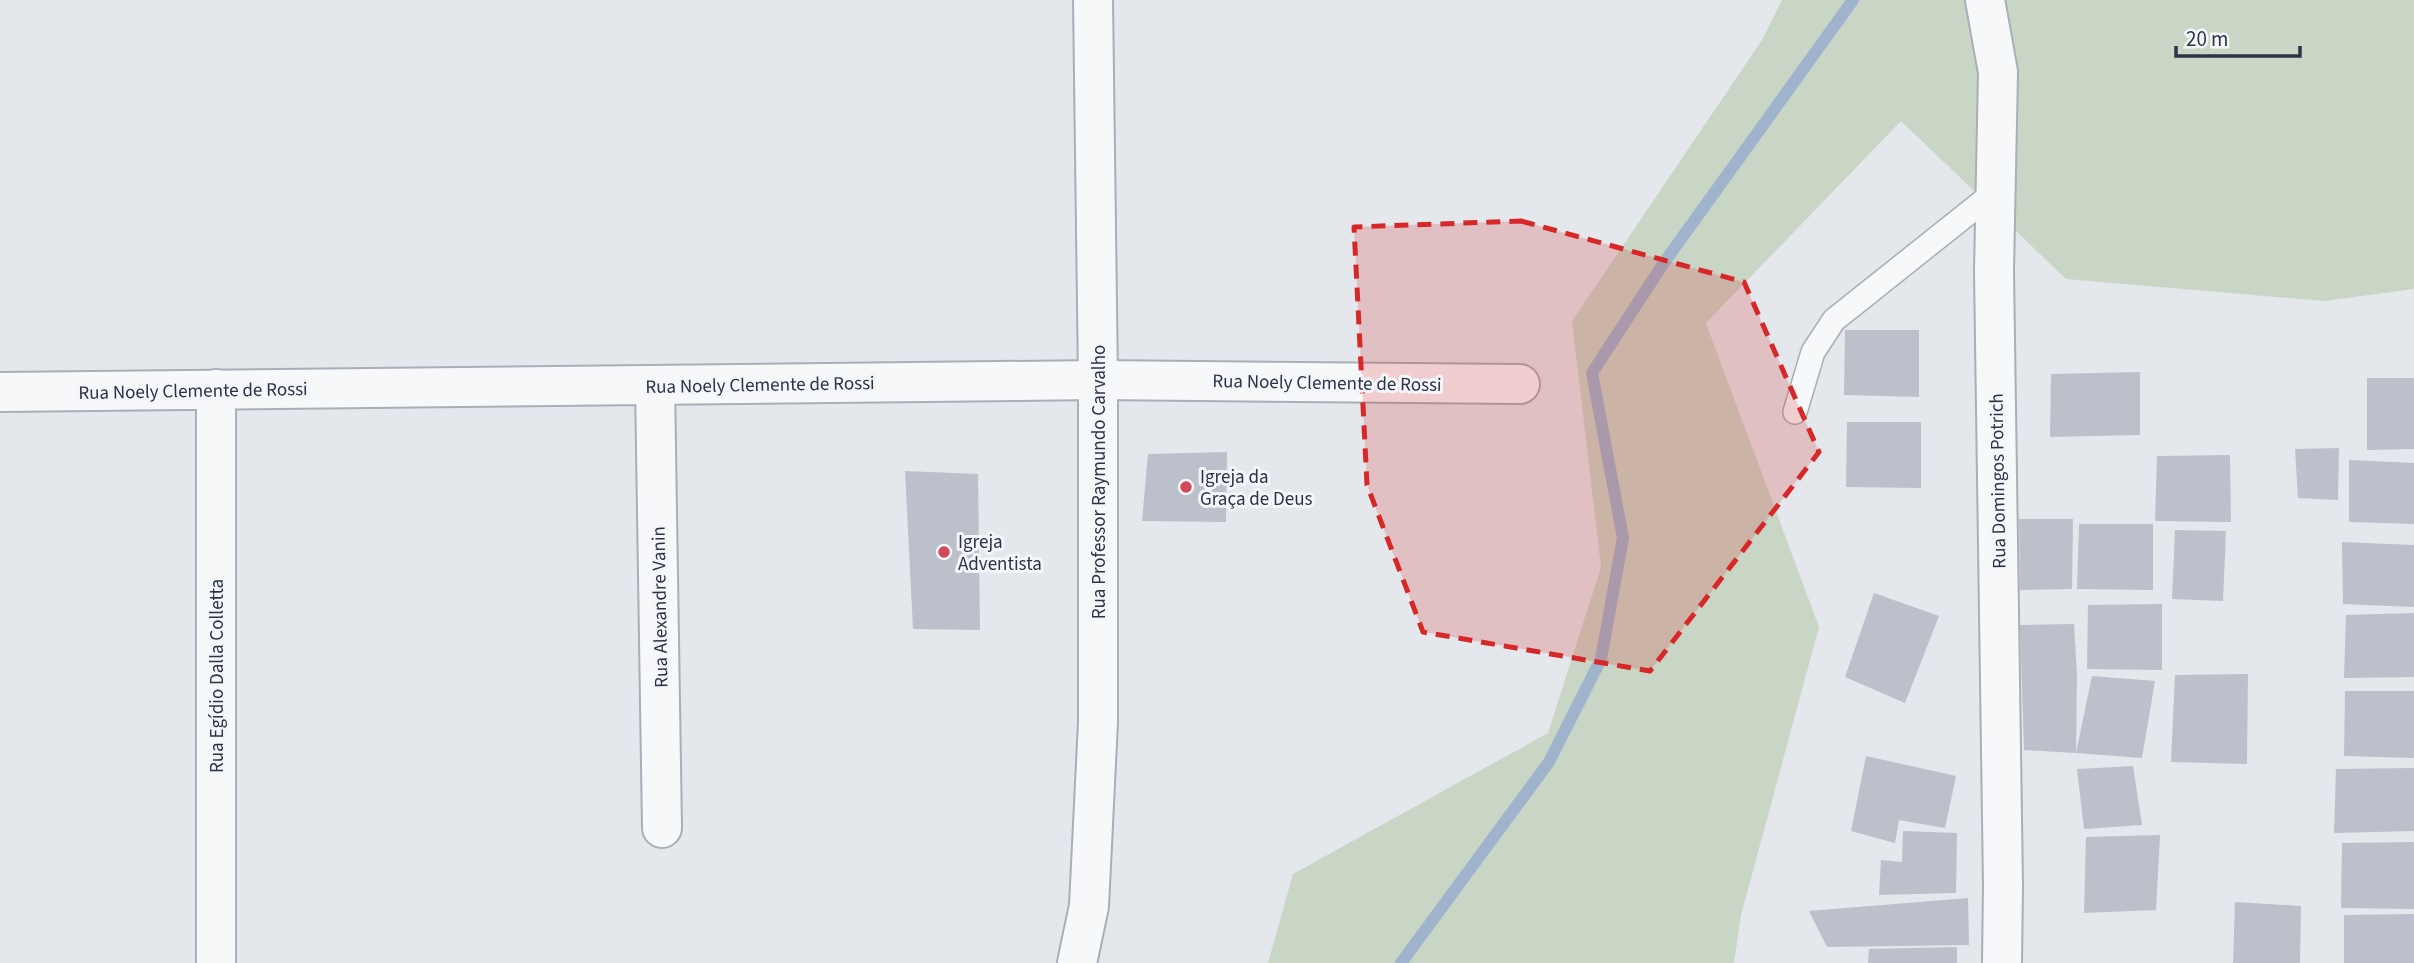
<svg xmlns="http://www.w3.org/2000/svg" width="2414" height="963" viewBox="0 0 2414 963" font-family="'Source Sans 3',sans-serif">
<rect width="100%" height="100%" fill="#e4e7ec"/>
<path fill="#c9d6c5" d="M1782 0H2414V289L2324 301 2066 279 1901 121 1706 323 1819 627 1741 915 1734 963H1268L1293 874 1548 733 1601 567 1572 321 1762 40Z"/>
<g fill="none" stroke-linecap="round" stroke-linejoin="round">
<path stroke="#9fb4cc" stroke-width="12" d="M1401 963 1549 762 1601 659 1623 538 1592 373 1663 264 1853 0"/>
</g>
<path fill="#bbc0ca" d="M1845 330H1919V397L1844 395Z
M2140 372V435L2050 437 2051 374Z
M2367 378H2414V449L2367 450Z
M1847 422H1921V488L1846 487Z
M2339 448 2338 500 2298 498 2295 449Z
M1227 452 1226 522 1142 521 1148 454Z
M2230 455 2231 522 2155 521 2157 456Z
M2349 460 2414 463V524L2349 522Z
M905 471 978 474 980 630 913 629Z
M2019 519H2073L2072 589 2020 590Z
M2079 524H2153V590L2077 589Z
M2175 530 2226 531 2223 601 2172 599Z
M2342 542 2414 545V607L2343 604Z
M1874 593 1939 616 1905 703 1845 677Z
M2162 604V670L2087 669 2088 605Z
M2414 613V677L2344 678 2346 615Z
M2074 624 2077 675 2076 753 2024 750 2020 625Z
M2248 674 2247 764 2171 762 2175 675Z
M2092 676 2155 681 2142 758 2076 753Z
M2345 691H2414V758L2344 756Z
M1866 756 1956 776 1945 828 1899 820 1895 843 1851 831Z
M2133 766 2142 825 2084 829 2077 769Z
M2414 768V831L2334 833 2336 769Z
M1903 831 1957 833 1956 893 1879 895 1881 860 1902 862Z
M2160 835 2156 910 2084 913 2086 837Z
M2414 842V909L2341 908 2342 843Z
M1968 898 1969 945 1827 947 1809 911Z
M2235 902 2301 906 2300 963H2233Z
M2414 914V963H2344V915Z
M1957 947V963H1868L1869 949Z"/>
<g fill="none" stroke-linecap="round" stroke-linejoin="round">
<g stroke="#a9aeb7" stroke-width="26">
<path id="service" d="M1795 412 1813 352 1834 320 1996 191"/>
</g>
<g stroke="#a9aeb7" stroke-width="42">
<path id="minor" d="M1985 0 1998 72 1994 271 2003 886 2002 963
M655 385 662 828
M216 389V963
M0 392 1098 380 1520 384"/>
</g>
<g stroke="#a9aeb7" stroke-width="42">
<path id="tertiary" d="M1077 963 1089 906 1098 722V380L1093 0"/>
</g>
<use href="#service" stroke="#f7f8fa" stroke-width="23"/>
<use href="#minor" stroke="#f7f8fa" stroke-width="38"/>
<use href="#tertiary" stroke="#f7f8fa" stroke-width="38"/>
</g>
<path fill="#d62828" fill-opacity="0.2" stroke="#d62828" stroke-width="5" stroke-dasharray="14 9" stroke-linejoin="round" d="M1521 221 1744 282 1819 452 1650 671 1423 632 1367 485 1354 227Z"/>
<g fill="#d1495b" stroke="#f4f6f9" stroke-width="2.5">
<circle cx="1186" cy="487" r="7"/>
<circle cx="944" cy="552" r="7"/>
</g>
<g text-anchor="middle" stroke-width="6" stroke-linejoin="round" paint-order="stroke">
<g font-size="19" fill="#2b3445" stroke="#f4f6f9">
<text transform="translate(1327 382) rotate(1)" y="7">Rua Noely Clemente de Rossi</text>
<text transform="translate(760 384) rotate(-1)" y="7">Rua Noely Clemente de Rossi</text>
<text transform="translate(193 390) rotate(-1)" y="7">Rua Noely Clemente de Rossi</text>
<text transform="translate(1997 481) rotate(-91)" y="7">Rua Domingos Potrich</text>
<text transform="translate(1098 482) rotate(-90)" y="7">Rua Professor Raymundo Carvalho</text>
<text transform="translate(659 607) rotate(-91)" y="7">Rua Alexandre Vanin</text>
<text transform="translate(216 676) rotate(-90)" y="7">Rua Egídio Dalla Colletta</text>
</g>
<g font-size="19" fill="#2b3445" stroke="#f4f6f9" text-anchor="start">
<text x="1200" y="483">Igreja da<tspan x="1200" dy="22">Graça de Deus</tspan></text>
<text x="958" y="548">Igreja<tspan x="958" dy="22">Adventista</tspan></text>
</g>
</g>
<path d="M2176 46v10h124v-10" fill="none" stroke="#2b3445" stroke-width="3.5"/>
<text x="2186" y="46" font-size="21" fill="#2b3445" stroke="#f4f6f9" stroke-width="5" paint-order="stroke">20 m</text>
</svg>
